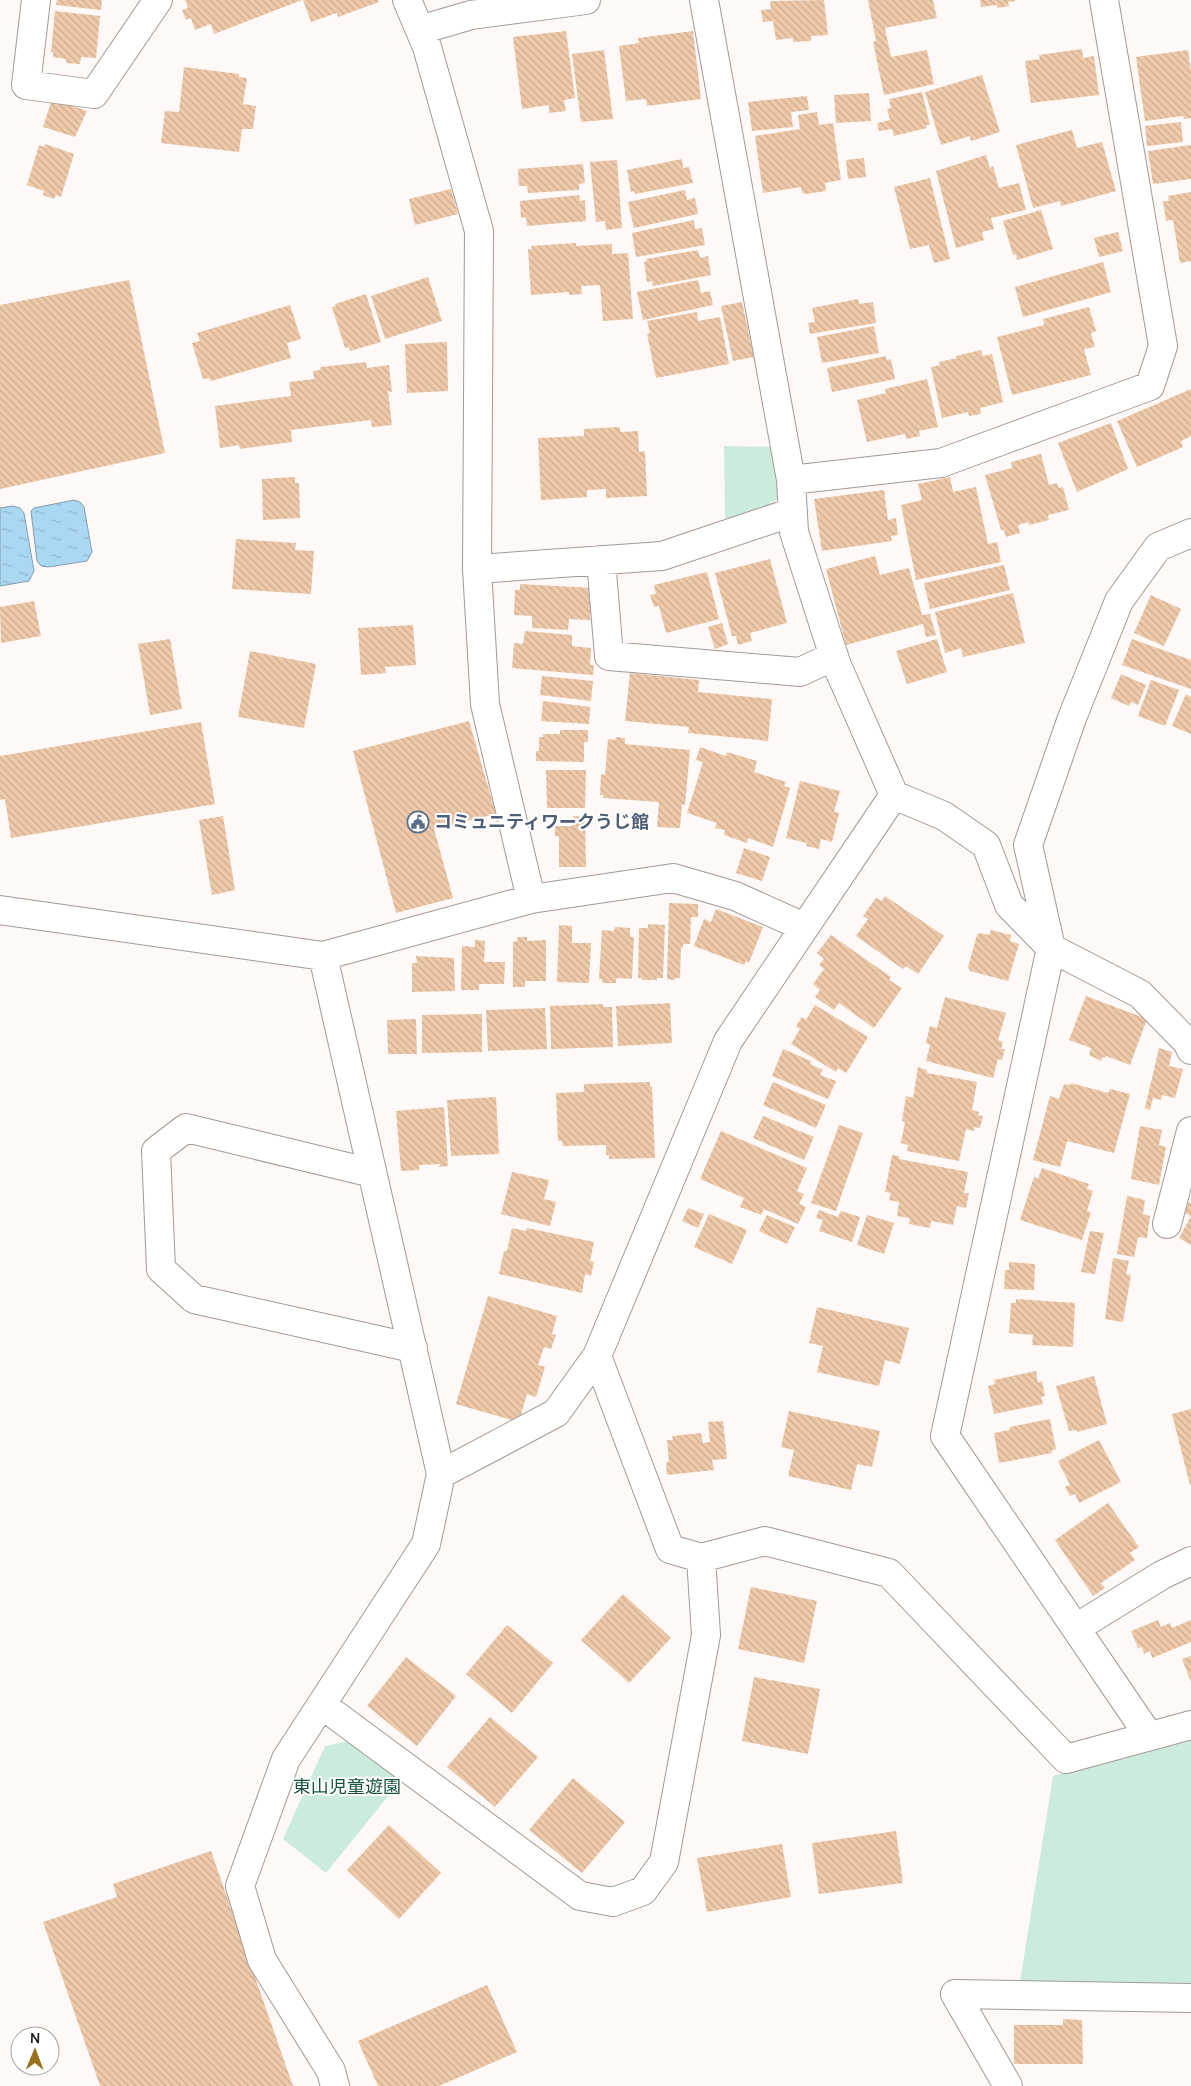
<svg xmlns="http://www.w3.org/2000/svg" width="1191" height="2086" viewBox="0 0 1191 2086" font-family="Manrope,'Noto Sans JP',sans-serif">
<defs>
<pattern id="water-ripples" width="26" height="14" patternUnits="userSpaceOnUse" patternTransform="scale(1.25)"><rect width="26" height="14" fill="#aad7f1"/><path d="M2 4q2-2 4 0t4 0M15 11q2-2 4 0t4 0" fill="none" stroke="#92b8ce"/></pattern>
<pattern id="building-back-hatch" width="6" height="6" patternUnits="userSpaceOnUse" patternTransform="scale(1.25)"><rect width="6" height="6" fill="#eec9aa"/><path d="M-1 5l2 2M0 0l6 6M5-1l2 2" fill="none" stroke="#ccac92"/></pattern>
</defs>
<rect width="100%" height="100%" fill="#fef9f6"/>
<path fill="#cbecdc" d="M724 446 780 447 778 499 759 510 725 522Z
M1191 1737V1990L1019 1988 1053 1776Z
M353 1740 402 1779 326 1873 283 1839 325 1746Z"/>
<path fill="url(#water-ripples)" stroke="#809fb0" d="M74 500 80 502 84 507 92 552 87 561 48 567 41 566 37 561 31 511 34 508Z
M13 506 20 508 24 513 34 571 29 581 0 586V508Z"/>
<path fill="url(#building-back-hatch)" d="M57 0H102L101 10 56 5Z
M185 0H302L214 34 211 24 195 30 191 18 186 20 182 10 188 8Z
M303 0H378L379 2 338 17 337 13 311 22Z
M824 0 828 35 811 36V41L793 42V38L776 40 773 21 763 22 761 10 771 9 770 1Z
M868 0H933L937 18 885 28 891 57 927 50 934 84 884 95 873 42 876 41Z
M980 0H1015V1L1008 2 1009 6 998 8 997 5 981 7Z
M55 11 100 16 96 58 81 57 80 64 66 63V59L53 57V52H51Z
M566 31 575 98 564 100 566 111 549 113V105L522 109 513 37Z
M693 31 701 99 647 106 646 99 626 101 619 46 639 43 638 38Z
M1082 49 1083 58 1094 56 1099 95 1031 103 1025 61 1040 59 1039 55Z
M604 50 613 119 581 122 572 54Z
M1188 50 1191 71V118L1184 119 1183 116 1145 121 1136 57Z
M184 67 239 74V77L247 78 243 104 256 106 253 129H242L239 152 161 143 165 111 179 112Z
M982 75 1000 132 971 141 970 136 941 145 925 92Z
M922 92 930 125H926L927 128 894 136 892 129 879 131 877 123 890 120 887 109 891 108 889 99Z
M869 93 871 121 836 123 834 95Z
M807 96 809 110 791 112 793 127 752 131 748 102Z
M52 99 87 111 75 137 43 127Z
M817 112 819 125 833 123 841 180 825 183 826 191 806 194 802 193 801 187 763 193 755 136 800 129 798 115Z
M1181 122 1183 142 1147 146 1145 126Z
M1072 130 1077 148 1102 142 1116 191 1061 206 1060 201 1033 208 1016 145Z
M45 144 74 154 61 197 56 195 54 199 43 195 44 191 27 185 39 145 44 147Z
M1191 145V179L1153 184 1148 151Z
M986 155 990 168 993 166 999 188 1019 183 1026 210 991 218 994 229 982 232 984 240 956 248 936 171Z
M864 158 866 177 848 179 846 160Z
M682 159 683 168 689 167 693 183 635 194 634 191 631 192 627 170Z
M617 160 622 228 606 230 605 221 596 222 590 162Z
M583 164 585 183 579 184V190L528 193 527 186H519L518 169Z
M930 178 950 259 934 263 929 245 910 249 894 187Z
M451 189 458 214 415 225 409 199Z
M685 190 687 200 695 198 698 214 634 228 628 202Z
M1191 192V261L1180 263 1173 220 1166 221 1163 201H1169L1168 196Z
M579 195 580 201 585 200 586 221 527 226 526 217 521 218 520 201Z
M1041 210 1053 249 1017 260 1016 254 1013 255 1003 221Z
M694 220 695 229 702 228 705 245 636 257 632 233Z
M1118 232 1123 251 1099 257 1094 238Z
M576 243V246L612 244V254L628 253 633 319 603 321 600 285 581 286 582 294 569 295V292L531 295 528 249H532L531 246Z
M698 250 700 258 708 256 711 275 653 286 652 281 647 282 644 262 647 261 646 259Z
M1103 262 1111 292 1023 317 1015 287Z
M428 277 442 321 385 339 371 296Z
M129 280 165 453 0 489V305Z
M698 280 701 293 710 291 713 305 643 320 637 292Z
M366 294 381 342 350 351 349 347 345 348 332 307 336 306 335 304Z
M858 299 859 304 873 302 876 323 810 334 808 323 815 322 812 308Z
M742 302 754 357 733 361 721 306Z
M290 305 301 339 287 343 291 358 211 381 209 378 203 379 192 343 200 341 197 333Z
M1089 307 1096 331 1091 333 1095 347 1084 349 1091 375 1012 395 997 337 1044 325 1043 319Z
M697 312 698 321 720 317 729 364 656 378 647 334 650 333 647 321Z
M874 326 879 353 822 363 817 337Z
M447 342 448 391 407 393 405 344Z
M981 350 983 356 992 354 1003 402 980 408 981 414 969 416 968 412 942 418 931 367 940 365 939 362 957 358 956 356Z
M886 356 887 360 891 359 895 379 832 392 827 368Z
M366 362 367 368 389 365 392 392 388 391 392 425 372 427 371 420 291 430 292 442 240 449 239 445 220 448 215 406 291 396 289 382 314 379 313 371 320 370 321 367Z
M927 379 938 427 919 431 920 436 906 439 905 434 867 442 857 400 886 393 885 389Z
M1191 389V436L1181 441 1183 447 1137 467 1117 421Z
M1111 423 1128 469 1077 492 1058 443Z
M620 427V432L638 431 639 452 645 451 647 496 606 498V489L587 490V497L541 500 538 438 584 436V429Z
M1041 454 1049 485 1057 483 1059 488 1063 487 1069 510 1048 515 1049 520 1029 525 1028 522 1018 525 1020 533 1006 537 1004 530H1001L985 475 1012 468 1011 462Z
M295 477V483H299L300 518 263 520 262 479Z
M950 477 953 492 976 487 988 544 997 542 1001 562 916 580 901 505 922 500 918 484Z
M884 490 888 520 896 518 898 535 891 536 892 541 822 551 814 499Z
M236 539 296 543 295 550 314 551 311 594 232 589Z
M875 556 880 575 909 568 922 615 930 614 936 635 926 637 923 624 846 645 826 569Z
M770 559 787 623 750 633 752 641 738 645 736 636H732L715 573Z
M1004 565 1010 590 930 609 924 583Z
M707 572 719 619 666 633 659 606 654 607 650 595 656 594 654 585Z
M520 584 592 588 590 620 569 619 568 630 532 628V616L514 615 515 590H520Z
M1013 593 1025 643 963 657 961 648 945 653 935 612Z
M1151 595 1181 609 1164 646 1134 633Z
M34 601 41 636 1 643 0 607Z
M722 623 728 644 715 649 708 627Z
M413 625 416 665 385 667 386 673 361 675 358 628Z
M525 631 572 635V646L591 648 590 665H594L593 675 512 668 514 643 523 644Z
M170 639 182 709 150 715 138 644Z
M937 639 947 672 907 684 896 651Z
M1132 639 1191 660V689L1122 665Z
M250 651 316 664 304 728 238 717Z
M630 673 699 680 698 692 772 699 768 741 688 733 689 727 625 721Z
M1121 674 1146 685 1138 705 1131 702 1129 706 1111 698Z
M542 676 593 681 591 701 540 695Z
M1151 680 1179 690 1165 726 1138 716Z
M1186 694 1191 697V734L1172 726Z
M543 701 590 707 589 724 541 721Z
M469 721 496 814 434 829 453 898 396 913 353 751Z
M201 722 215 804 11 838 5 799 0 800V756Z
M560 730H588V742H584V762L536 761V751H539V737H543V734H560Z
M616 737 625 738V744L690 750 685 805 682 804 680 828 657 827 659 802 603 798V795H600L601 774 605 775 608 739 615 740Z
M700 747 726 756 727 752 757 761 754 772 786 782 784 786 790 788 773 847 748 838 747 843 724 835 725 830 715 828 717 823 687 813 703 762 696 760Z
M546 770H586L585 808H547Z
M800 781 840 791 834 812 839 813 832 842 821 839 819 849 806 846 807 843 786 838Z
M223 816 235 890 212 895 199 820Z
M573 816 585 817 586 867H559V836H555V826H573Z
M744 848 770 857 762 881 736 873Z
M885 896 944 936 918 974 906 966 903 969 856 936 868 919 863 916 876 898 882 901Z
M669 903 698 904V917H691L690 944H683V948H681L680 978H675V980L667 979Z
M716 909 763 927 749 963 746 961 744 965 694 946 704 919 711 922Z
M648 924 665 925 663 978H657V980H642V978H638L639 928H648Z
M559 925 572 926V943H591L589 983 557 982Z
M615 927 630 928V937H634L632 979 616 978V983H602V979H599L602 930 614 931Z
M991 930 1011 935 1010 941 1019 944 1008 981 970 971 968 967 977 935 980 933 989 935Z
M831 935 891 977 889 980 902 988 874 1028 839 1003 834 1010 815 997 820 990 813 984 824 969 819 965 824 959 817 953Z
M517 937H527V941L546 940V981H525V987H513V942L518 941Z
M475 940 485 941 484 962H505L504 984H479V990H461L462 946 475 947Z
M416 956 454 958 455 991 412 992V963H417Z
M1086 996 1147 1019 1130 1065 1106 1056 1105 1058 1102 1057 1101 1061 1089 1055 1091 1048 1069 1040Z
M945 997 1006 1013 998 1040 1003 1042 1001 1049H1005L1002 1060 998 1059 993 1078 926 1061 930 1045 926 1043 930 1026 937 1028Z
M670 1003 672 1043 618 1046 616 1006Z
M603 1004V1007H612L613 1047 551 1049 550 1006Z
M815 1005 868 1037 846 1073 838 1068 836 1072 791 1044 800 1029 796 1026 802 1017 806 1020Z
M545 1008 547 1049 488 1051 486 1010Z
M482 1014V1052L422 1053V1015Z
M416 1019 417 1054H388L387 1020Z
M1159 1048 1172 1052 1169 1066 1183 1069 1175 1098 1162 1095 1161 1100 1153 1098 1150 1110 1145 1108Z
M783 1049 811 1061 810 1064 823 1070 820 1075 836 1081 828 1099 772 1076Z
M918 1067 927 1070V1073L977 1082 972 1110 979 1112 978 1115 983 1116 980 1128 974 1127V1131L966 1129 959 1161 907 1151 908 1145 901 1143 905 1122 902 1121 906 1096 913 1098Z
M650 1082V1087L652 1086 655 1158 609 1159V1155H606V1145L563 1146 562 1141H558L556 1093 584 1092V1084Z
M773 1082 826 1105 816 1128 763 1105Z
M1071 1083 1108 1093 1110 1089 1130 1094 1114 1153 1067 1141 1060 1167 1033 1160 1050 1096 1059 1099 1064 1084 1071 1085Z
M496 1097 499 1154 451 1156 447 1100Z
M444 1107 448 1166 439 1167 440 1164 419 1165V1170L401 1171 396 1111Z
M763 1116 814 1137 804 1160 753 1138Z
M839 1125 863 1133 836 1211 811 1203Z
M1140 1126 1162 1130 1159 1145 1166 1147 1159 1185 1131 1179Z
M721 1131 807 1168 797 1191 804 1194 799 1204 806 1207 798 1224 764 1209 761 1215 740 1207 744 1198 700 1179Z
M892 1155 899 1156V1159L968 1172 964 1193H969L966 1208 957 1206 953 1225 931 1221 930 1228 909 1224 910 1218 897 1216 899 1202 889 1200 891 1193 885 1192Z
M1042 1168 1089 1184 1087 1189 1093 1191 1087 1211 1091 1212 1082 1240 1020 1220 1034 1177 1038 1179Z
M512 1172 549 1180 544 1199 556 1202 550 1226 501 1214Z
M1127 1196 1145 1200 1143 1214 1150 1216 1147 1238 1138 1237 1134 1257 1117 1254Z
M1189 1202 1191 1204V1245L1179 1238 1191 1216 1183 1212Z
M688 1208 704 1214 698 1228 682 1221Z
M819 1210 838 1217 841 1211 860 1217 852 1242 819 1231 823 1220 816 1218Z
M709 1214 747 1230 732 1264 694 1247Z
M767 1215 795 1227 787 1244 759 1231Z
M867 1215 894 1223 884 1254 857 1245Z
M512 1228 526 1231 527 1228 594 1242 590 1261 594 1262 591 1276 585 1274 582 1293 499 1274 504 1251H507Z
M1090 1231 1104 1233 1095 1274 1081 1272Z
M1113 1258 1129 1261 1126 1274 1131 1275 1123 1322 1105 1319Z
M1009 1262 1035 1264 1034 1290 1004 1289 1005 1270H1009Z
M488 1296 557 1316 552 1334 556 1335 551 1349 544 1347 538 1365 545 1367 536 1397 527 1394 519 1422 456 1404Z
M1016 1299 1075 1303 1073 1347 1032 1345 1033 1335 1009 1333 1011 1303H1016Z
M817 1307 909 1328 900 1364 885 1360 879 1386 817 1372 823 1346 809 1343Z
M1036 1371 1038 1383 1042 1381 1045 1396 1041 1397 1043 1404 994 1414 988 1386 995 1384 994 1380Z
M1094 1376 1107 1424 1077 1432V1430L1069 1431 1056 1386Z
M1191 1409V1485H1190L1172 1414Z
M789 1411 880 1431 872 1467 857 1464 851 1490 788 1476 794 1450 781 1447Z
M1050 1419 1056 1449 1052 1450V1453L999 1463 994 1433 1010 1430V1427Z
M723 1421 727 1459 712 1460 714 1470 667 1475 666 1463 669 1462 667 1440H673L672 1436 701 1433 703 1443 710 1442 708 1422Z
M1099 1440 1121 1482 1079 1503 1075 1494 1070 1496 1065 1487 1070 1485 1058 1461Z
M1108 1503 1139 1547 1130 1553 1135 1560 1101 1583 1105 1588 1093 1596 1055 1540Z
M751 1587 817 1601 804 1663 738 1649Z
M623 1594 671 1638 629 1683 581 1640Z
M1158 1620 1161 1627 1170 1623 1172 1628 1191 1620V1642L1152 1658 1150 1651 1144 1654 1142 1647 1138 1648 1131 1631Z
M507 1625 553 1663 512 1713 466 1674Z
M1191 1656V1682L1182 1659Z
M406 1657 456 1696 417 1746 367 1706Z
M754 1677 820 1689 808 1754 742 1741Z
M490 1717 538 1757 495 1807 447 1767Z
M573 1778 625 1822 582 1873 529 1830Z
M389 1825 441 1873 399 1919 347 1870Z
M896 1831 903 1883 819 1894 812 1843Z
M782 1844 791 1897 707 1912 697 1858Z
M211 1851 293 2086H100L43 1922 117 1897 113 1884Z
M487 1985 517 2052 439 2086H378L358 2041Z
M1063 2019 1082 2020 1083 2064H1014V2025H1063Z"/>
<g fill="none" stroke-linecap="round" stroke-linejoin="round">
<g stroke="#a19a95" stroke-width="30">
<path id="minor" d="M36 0 26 85 94 94 158 0
M407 0 427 47 479 231 477 569 485 704 531 899
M420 30 471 15 586 0
M791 480 941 463 1150 386 1163 346 1104 0
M1191 533 1158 547 1119 601 1072 718 1028 845 1051 948 1140 994 1187 1042 1191 1050
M601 560 609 656 800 672 834 656
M477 569 662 556 793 512
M894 795 944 816 986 845 1009 905 1051 948 945 1436 1149 1736
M0 910 323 956 531 899 673 878 735 896 804 927
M323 956 441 1474
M372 1173 186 1128 156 1151 161 1269 194 1299 413 1348
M1167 1224 1191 1131
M597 1356 670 1549 701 1558 765 1541 889 1573 1066 1759 1191 1725
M1076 1628 1162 1575 1191 1561
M322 1705 580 1896 613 1902 643 1891 664 1862 706 1635 701 1558
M955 1994 1191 1998
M955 1994 1008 2086
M335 2086 331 2071 262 1960 240 1886 286 1759 426 1544 441 1474 556 1413 597 1356 728 1041 894 795 836 663 794 532 791 480 704 0"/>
</g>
<use href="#minor" stroke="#fff" stroke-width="28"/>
</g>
<defs>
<g id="civic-ring" transform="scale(1.125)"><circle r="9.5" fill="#fff" stroke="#5c6f8a" stroke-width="1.5"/><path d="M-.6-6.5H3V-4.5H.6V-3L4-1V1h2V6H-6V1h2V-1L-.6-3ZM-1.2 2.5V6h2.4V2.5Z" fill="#5c6f8a"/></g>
</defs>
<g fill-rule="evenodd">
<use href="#civic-ring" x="418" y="822"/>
</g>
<g text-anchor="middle" stroke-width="4" stroke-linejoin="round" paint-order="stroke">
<g font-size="18" font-weight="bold" fill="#4e5e75" stroke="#fff" text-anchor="start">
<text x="434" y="828">コミュニティワークうじ館</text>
</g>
<g font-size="18" fill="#17533d" stroke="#fff">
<text x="347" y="1793">東山児童遊園</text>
</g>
</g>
<g transform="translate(35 2051) rotate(1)"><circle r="24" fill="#ffffff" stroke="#a5a4a3"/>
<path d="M0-4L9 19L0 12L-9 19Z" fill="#99711d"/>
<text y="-8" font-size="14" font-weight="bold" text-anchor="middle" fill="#1f1c1a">N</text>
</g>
</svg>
